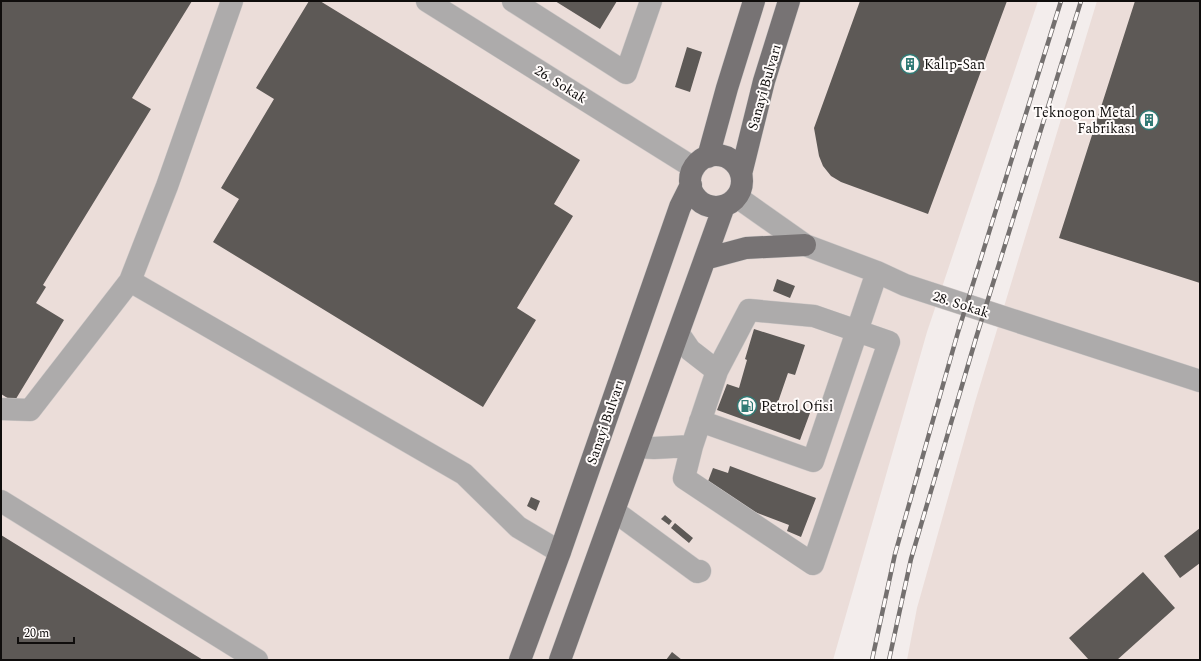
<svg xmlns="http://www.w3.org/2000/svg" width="1201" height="661" viewBox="0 0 1201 661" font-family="Spectral,serif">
<rect width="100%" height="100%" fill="#f3edec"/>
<path fill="#ebddd9" d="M1 1H1038L927 332 833 660H1Z
M1097 1H1200V660H907L917 608 975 402Z"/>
<path fill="#5d5956" d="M1 1H192L132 98 151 109 43 285 46 287 36 303 64 320 14 402 1 394Z
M309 1H320L580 160 554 204 573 216 517 308 536 320 483 407 213 242 239 199 221 188 274 99 256 88Z
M555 1H617L600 29Z
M860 1H1007L928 214 841 182 831 176 823 166 819 156 814 128Z
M1135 1H1200V283L1059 238Z
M687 47 702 52 690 92 675 87Z
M777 279 795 286 790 298 773 291Z
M754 329 805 345 795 375 788 373 778 402 810 413 800 440 717 410 727 384 739 388 747 360 745 359Z
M730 466 816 498 801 537 787 531 789 525 718 498 722 490 707 484 713 468 728 473Z
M531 497 540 501 536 511 527 506Z
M665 515 672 521 669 525 661 519Z
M675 523 693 538 689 543 671 528Z
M1200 528V563L1180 578 1164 556Z
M1 535 203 660H1Z
M1143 572 1175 608 1117 660H1089L1069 638Z
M672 652 682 660H666Z"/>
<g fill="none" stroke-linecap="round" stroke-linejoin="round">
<g stroke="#cfc9c8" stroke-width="23">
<path id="minor" d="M427 1 694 168
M513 1 626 73 651 1
M737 197 805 245 877 272 905 285 1200 381
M130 281 464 474 518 527 560 552
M1 409 30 410 130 281 167 186 232 1
M700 421 813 461 877 272
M692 446 684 478 813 564 889 342 814 316 749 310 717 371
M638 447 654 448 692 446 717 371 690 350 679 334
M1 501 257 660
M614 511 697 572 700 571"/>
</g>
<g stroke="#cfc9c8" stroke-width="23">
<path id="major" d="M690 181a26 26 0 1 1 52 0a26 26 0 1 1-52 0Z
M708 157 727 88 754 1
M741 174 764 81 789 1
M705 259 746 248 805 245
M520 660 560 552 680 207 691 185
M560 660 724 206"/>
</g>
<use href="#minor" stroke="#adabab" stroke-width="22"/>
<use href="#major" stroke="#777374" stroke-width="22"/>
<g stroke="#74706f" stroke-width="4.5">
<path id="rail" d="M872 660 895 554 958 332 1061 1
M889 660 911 559 976 338 1081 1"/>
</g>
<use href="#rail" stroke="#fffbfa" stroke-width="3" stroke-dasharray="9" stroke-linecap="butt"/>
</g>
<defs>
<g id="building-ring" transform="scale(1)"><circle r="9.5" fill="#fffbfa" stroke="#317a75" stroke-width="1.5"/><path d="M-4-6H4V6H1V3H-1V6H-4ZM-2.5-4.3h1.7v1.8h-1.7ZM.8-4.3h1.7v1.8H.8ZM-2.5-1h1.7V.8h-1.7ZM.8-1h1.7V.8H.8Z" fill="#317a75"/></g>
<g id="fuel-ring" transform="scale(1)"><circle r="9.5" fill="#fffbfa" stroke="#317a75" stroke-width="1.5"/><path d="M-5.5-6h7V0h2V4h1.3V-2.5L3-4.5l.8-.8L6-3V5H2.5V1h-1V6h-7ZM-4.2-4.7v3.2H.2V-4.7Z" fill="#317a75"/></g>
</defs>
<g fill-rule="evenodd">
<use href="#building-ring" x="910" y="64"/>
<use href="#building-ring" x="1149" y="120"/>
<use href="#fuel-ring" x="747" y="406"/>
</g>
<g text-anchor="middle" stroke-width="4" stroke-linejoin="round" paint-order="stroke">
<g font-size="14" fill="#0f0d0c" stroke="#fffbfa" text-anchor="start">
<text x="924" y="69">Kalıp-San</text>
<text x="1135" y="117" text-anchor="end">Teknogon Metal<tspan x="1135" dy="16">Fabrikası</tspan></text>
<text x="761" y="411">Petrol Ofisi</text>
</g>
<g font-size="14" fill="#0f0d0c" stroke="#fffbfa">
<text transform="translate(561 84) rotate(32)" y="5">26. Sokak</text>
<text transform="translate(764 87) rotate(-74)" y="5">Sanayi Bulvarı</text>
<text transform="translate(961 304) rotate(18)" y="5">28. Sokak</text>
<text transform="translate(605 422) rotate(-71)" y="5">Sanayi Bulvarı</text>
</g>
</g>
<rect width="1201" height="661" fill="none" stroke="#0f0d0c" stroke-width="4"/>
<path d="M18 637v6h56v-6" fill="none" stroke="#0f0d0c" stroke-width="2"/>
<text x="24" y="637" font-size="12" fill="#0f0d0c" stroke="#fffbfa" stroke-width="3" paint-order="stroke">20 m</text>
</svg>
